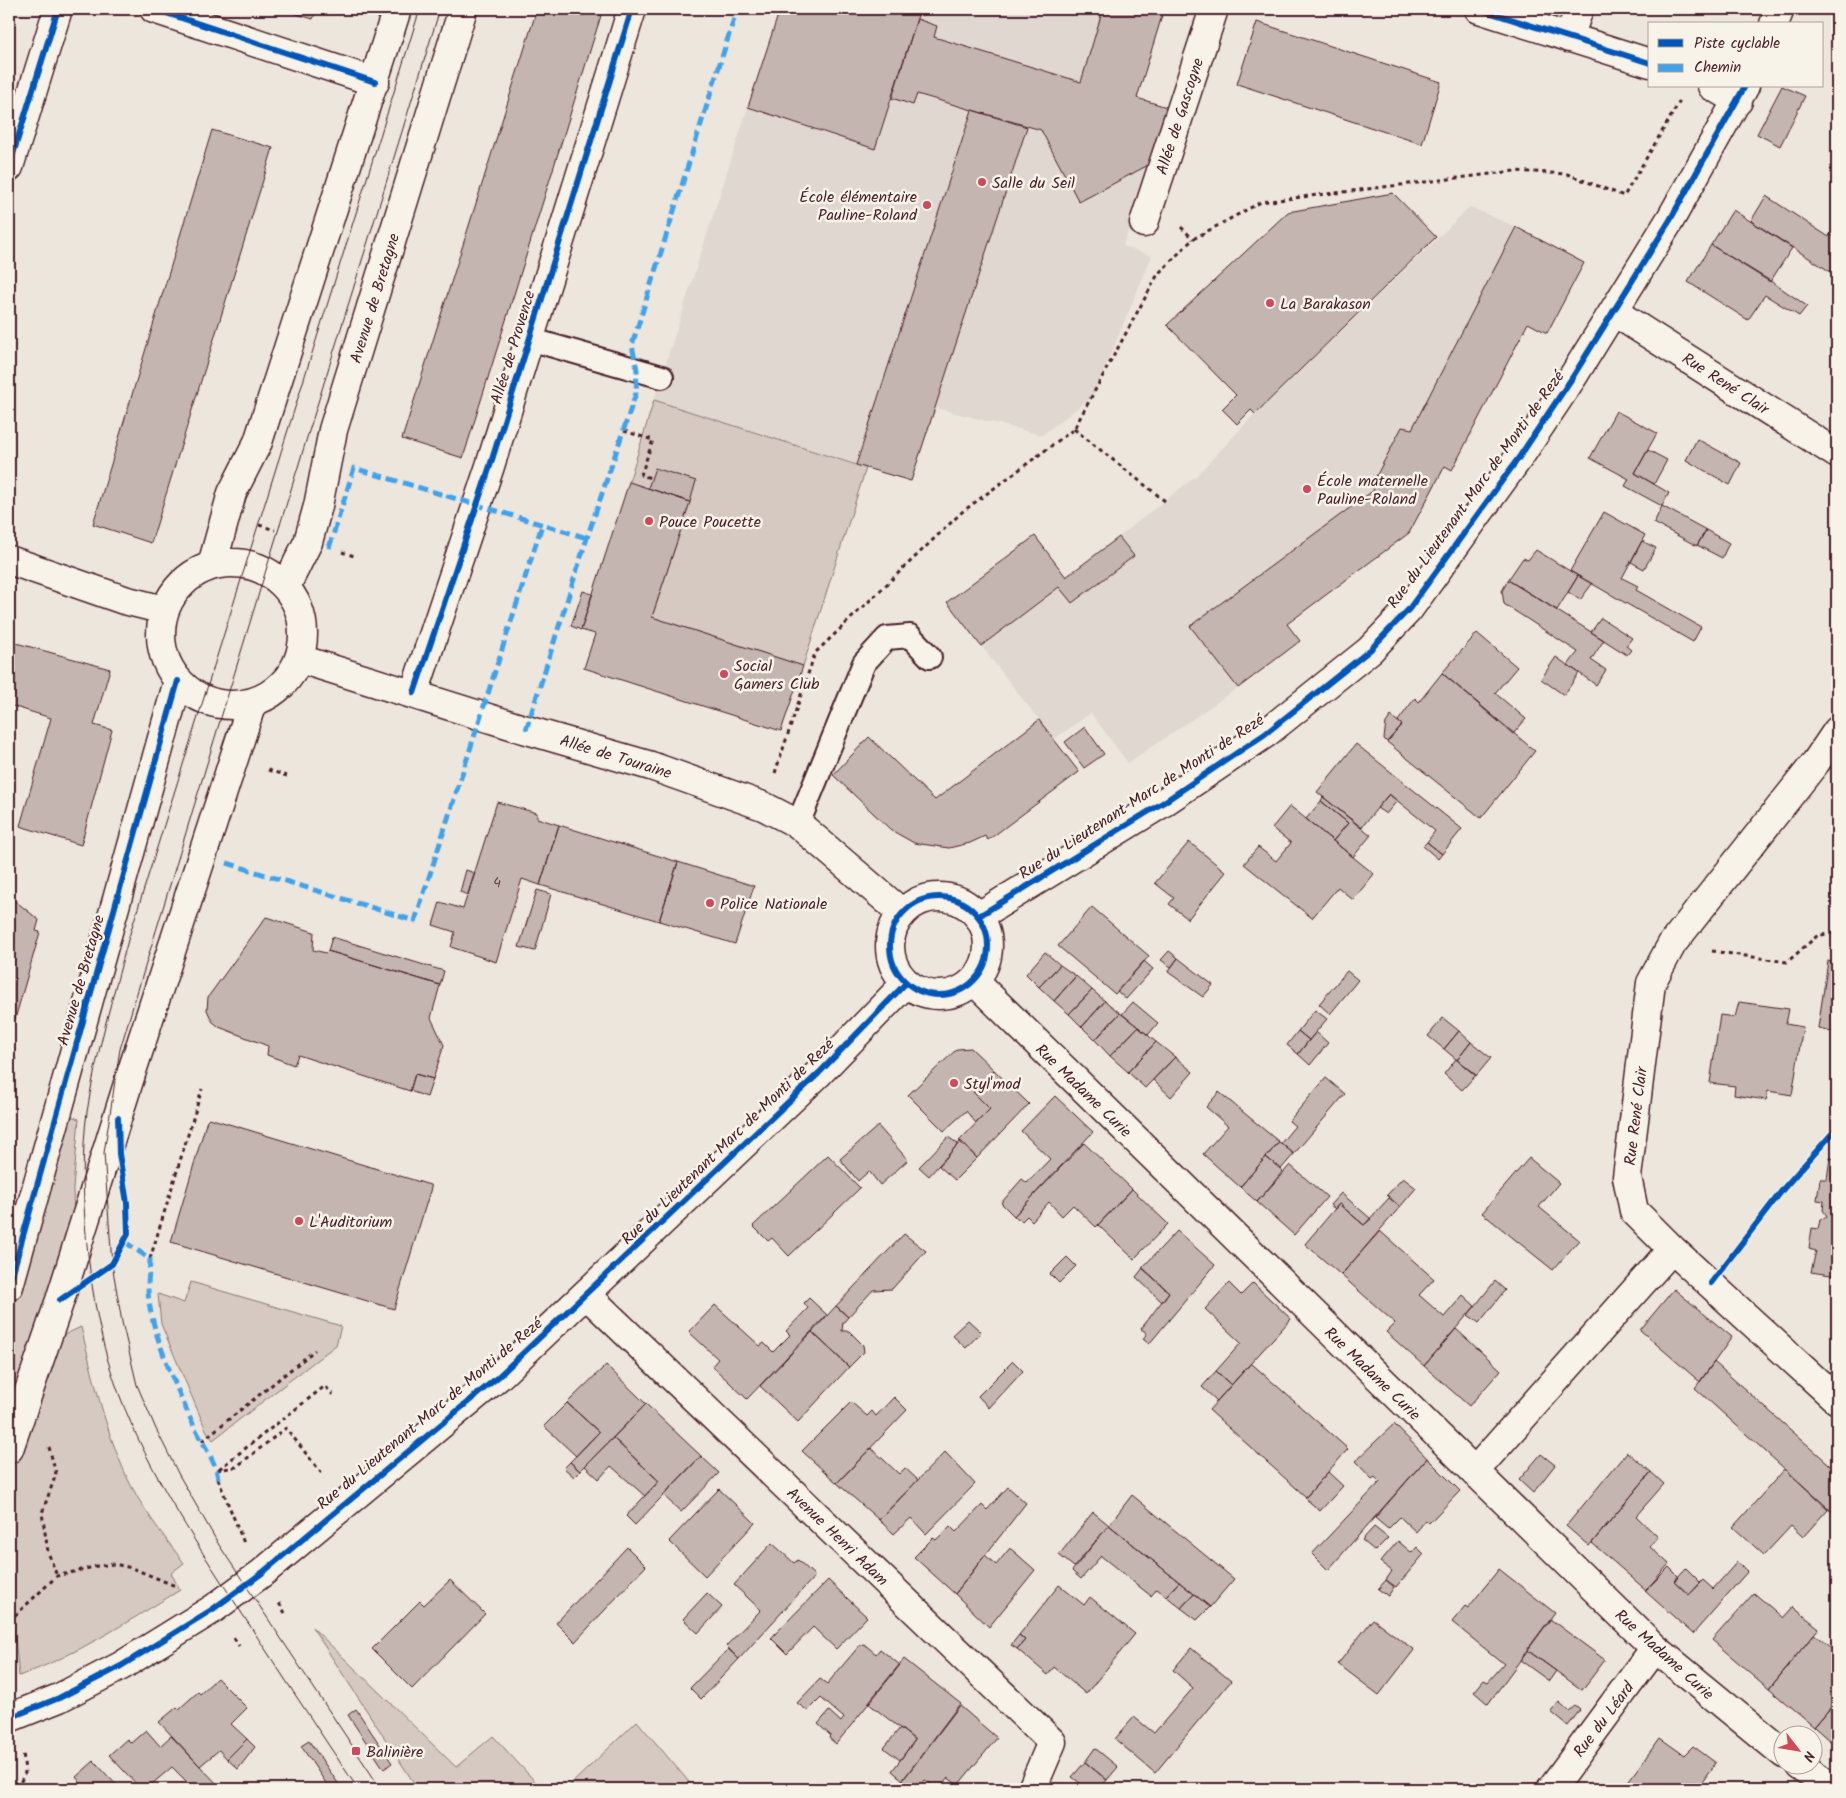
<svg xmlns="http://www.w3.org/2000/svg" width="1846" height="1798" viewBox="0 0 1846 1798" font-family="Kalam,sans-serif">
<rect width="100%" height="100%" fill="#ece6dd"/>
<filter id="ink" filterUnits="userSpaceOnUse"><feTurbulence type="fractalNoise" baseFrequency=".02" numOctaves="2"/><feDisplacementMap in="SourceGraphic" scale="10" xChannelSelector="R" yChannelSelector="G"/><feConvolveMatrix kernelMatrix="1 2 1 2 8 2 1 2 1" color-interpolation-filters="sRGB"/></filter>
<g filter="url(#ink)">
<path fill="#e0d7d0" d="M920 9H1164L1137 98 1152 163 1123 246 1152 256 1093 396 1042 435 936 408 911 481 654 400 748 107 875 149Z
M1470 207 1516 227 1584 263 1547 333 1528 323 1452 470 1445 467 1412 529 1404 537 1287 623 1300 641 1251 679 1128 763 1091 713 1054 739 947 602 1035 536 1066 577 1110 544 1196 476 1255 414Z"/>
<path fill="#d5c9c2" stroke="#907476" d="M654 400 866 468 803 666 652 617 690 502 629 482Z
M65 1114 79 1119 73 1189 74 1217 9 1412V1323Z
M191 1282 341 1326 336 1345 213 1440 206 1430 161 1324 158 1294 184 1303Z
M81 1327C93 1376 104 1426 125 1473 139 1505 163 1535 184 1563L171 1573 180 1590C127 1622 77 1655 19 1676L13 1620 9 1617V1479L55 1339Z
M312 1627 456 1767 493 1736 542 1789H418Z
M637 1721 695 1789H566Z"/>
<path fill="#c4b5b0" stroke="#4a1f2b" d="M280 9H316L313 19Z
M537 9H603L463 458 402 439Z
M780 9H920L875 149 748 107Z
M1103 9H1164L1137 98 1170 108 1152 163 1079 202 1041 130 917 94 913 105 892 98 917 19 937 26 934 37 1081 82Z
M1670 9H1683L1682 13Z
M1257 22 1441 82 1422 144 1237 84Z
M1782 86 1805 96 1780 146 1757 134Z
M972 110 1027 127 911 481 856 465Z
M212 130 273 148 151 543 93 524Z
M1393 193 1436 237 1255 414 1251 410 1237 424 1222 409 1236 395 1167 325 1288 212Z
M1766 196 1829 237 1830 234 1837 239V276L1751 221Z
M1733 210 1792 248 1770 282 1711 245Z
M1516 227 1584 263 1547 333 1528 323 1452 470 1445 466 1409 533 1287 624 1300 641 1238 688 1190 626 1374 490 1371 486 1402 427 1412 429Z
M1711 245 1772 282 1807 306 1799 316 1765 295 1748 320 1688 282Z
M1616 411 1657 433 1635 473 1669 493 1662 506 1625 486 1629 479 1590 458Z
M1697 439 1741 463 1730 485 1686 460Z
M1648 450 1667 460 1654 484 1635 473Z
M655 468 696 481 690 502 648 488Z
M629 482 690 502 652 617 803 666 781 731 584 668 595 634 581 630Z
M1662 506 1706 530 1697 546 1654 523Z
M1604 512 1645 535 1622 578 1638 586 1636 590 1701 627 1693 642 1570 571Z
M1706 530 1729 543 1722 558 1697 545Z
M1035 536 1066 577 1119 537 1134 556 1072 603 1059 587 981 646 947 602Z
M1642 541 1656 548 1644 569 1631 562Z
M1536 550 1578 576 1557 610 1508 580 1523 558 1528 560Z
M1578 576 1592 584 1580 600 1568 592Z
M1508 580 1604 640 1591 660 1606 670 1596 685 1568 665 1578 652 1504 604 1502 591Z
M583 591 592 594 581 630 571 626Z
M1601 618 1632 638 1626 646 1631 650 1627 655 1591 632Z
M1477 633 1517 667 1495 693 1526 719 1513 734 1442 673Z
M9 641 110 669 94 725 112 730 81 845 20 826 51 718 9 705Z
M1556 657 1579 673 1564 695 1541 679Z
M1442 673 1535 751 1481 818 1387 742 1402 725 1398 721 1415 698 1419 702Z
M1391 716 1402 725 1387 742 1384 739 1385 730 1386 723Z
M1039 720 1079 772 988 840 985 836 970 843 949 848 914 843 891 830 833 775 869 737 935 800Z
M1085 727 1104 754 1084 768 1065 742Z
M1356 744 1462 829 1442 854 1427 842 1435 831 1389 794 1361 828 1317 792Z
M1389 794 1397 801 1386 814 1377 808Z
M1323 797 1371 835 1353 857 1333 841 1348 823 1321 801Z
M1321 801 1348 823 1333 841 1306 819Z
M497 802 537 813V818L559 825 540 885 522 879 496 962 451 947 455 932 433 925 440 902 463 909Z
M1290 806 1374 874 1353 900 1338 887 1312 918 1244 864 1258 847 1276 861 1291 843 1272 828Z
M559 825 678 862 659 921 540 885Z
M1189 842 1226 872 1188 919 1169 904 1174 898 1155 883Z
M1427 842 1442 854 1438 859 1423 846Z
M678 862 754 886 735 944 659 921Z
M466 870 475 873 468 895 460 892Z
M537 890 551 894 535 951 519 947Z
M9 896 39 920 36 931 40 932 9 1040Z
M1092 907 1149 956 1115 994 1058 946Z
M266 917 314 932 313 950 326 953 328 951 440 985 431 1018 444 1045 433 1079 415 1074 410 1091 298 1055 294 1065 267 1055 268 1046 219 1027 212 1021 207 1010 208 997Z
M332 937 444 971 440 985 328 951Z
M1169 951 1178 958 1171 967 1161 960Z
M1045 952 1060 965 1039 987 1026 974Z
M1178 958 1213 985 1203 997 1168 972Z
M1144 961 1153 969 1126 999 1117 991Z
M1828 961 1837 963V1032L1818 1028Z
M1060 965 1076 976 1054 1001 1039 987Z
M1347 971 1358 980 1330 1014 1319 1004Z
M1076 976 1092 990 1069 1014 1054 1001Z
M1092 990 1105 1001 1082 1027 1069 1014Z
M1105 1001 1120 1013 1095 1040 1082 1027Z
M1133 1002 1158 1023 1148 1035 1122 1014Z
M1739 1002 1789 1009 1786 1024 1803 1027 1792 1095 1768 1091 1766 1100 1734 1095 1735 1086 1710 1083 1720 1015 1735 1017Z
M1315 1010 1327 1019 1309 1040 1298 1031Z
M1120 1013 1138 1027 1110 1056 1095 1040Z
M1443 1018 1459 1031 1444 1049 1428 1036Z
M1138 1027 1156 1042 1128 1072 1110 1056Z
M1298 1031 1309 1040 1298 1054 1287 1045Z
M1459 1031 1471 1042 1457 1060 1444 1049Z
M1316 1032 1328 1043 1310 1065 1298 1054Z
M1156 1042 1175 1057 1145 1088 1128 1072Z
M1471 1042 1491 1058 1476 1076 1457 1060Z
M971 1048 994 1070 973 1092 990 1109 976 1123 966 1111 944 1131 908 1095 957 1049Z
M9 1057 16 1059 9 1083Z
M1175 1057 1193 1072 1171 1097 1153 1080Z
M1456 1059 1476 1075 1462 1090 1444 1074Z
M994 1070 1029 1104 977 1158 959 1141 990 1109 973 1092Z
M415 1074 433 1079 427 1097 410 1091Z
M1326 1078 1345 1094 1294 1154 1281 1143 1295 1126 1289 1121Z
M1219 1092 1279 1142 1240 1187 1203 1154 1228 1126 1206 1107Z
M1055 1096 1093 1132 1014 1216 1001 1203 1022 1179 1027 1183 1050 1159 1021 1131Z
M209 1118 430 1185 431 1188 394 1309 171 1242 207 1120Z
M878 1126 908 1160 880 1185 869 1171 858 1181 840 1159Z
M948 1137 958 1144 929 1176 919 1167Z
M961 1141 977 1158 955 1180 939 1166Z
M1279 1142 1294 1154 1281 1169 1266 1157Z
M1084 1143 1132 1189 1098 1225 1096 1227 1073 1205 1062 1216 1049 1202 1032 1221 1027 1216 1022 1221 1014 1216Z
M828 1155 860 1188 789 1256 772 1238 768 1241 753 1226Z
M1266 1157 1283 1171 1257 1202 1240 1187Z
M1529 1158 1559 1183 1539 1207 1579 1240 1553 1270 1482 1213Z
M1830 1158 1837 1159V1276L1811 1272 1816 1251 1809 1249 1812 1228 1818 1229 1820 1220 1827 1216 1823 1210 1824 1201 1817 1200 1820 1179H1827Z
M1290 1165 1327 1197 1294 1235 1257 1202Z
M1403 1178 1416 1188 1400 1207 1387 1195Z
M1132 1189 1168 1224 1134 1259 1098 1225Z
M1341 1193 1371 1219 1364 1225 1339 1204 1335 1209 1330 1205Z
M1389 1198 1400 1207 1341 1275 1305 1244 1339 1204 1364 1225Z
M1177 1231 1215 1265 1149 1344 1143 1339 1147 1333 1141 1329 1169 1292 1142 1268Z
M1380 1231 1434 1279 1419 1295 1444 1317 1463 1295 1475 1306 1424 1366 1386 1332 1395 1323 1341 1275Z
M904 1234 926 1251 892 1289 873 1290 848 1317 836 1306Z
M1067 1257 1076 1266 1059 1283 1050 1274Z
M1143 1268 1169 1292 1162 1302 1136 1277Z
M1495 1281 1505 1290 1479 1323 1468 1315Z
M1229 1283 1241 1295 1253 1283 1291 1319 1231 1385 1216 1371 1241 1343 1205 1309Z
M1674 1289 1732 1337 1700 1382 1640 1330Z
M809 1298 827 1315 747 1399 712 1366 718 1359 689 1332 715 1305 760 1346 764 1343 773 1352 790 1335 786 1331 808 1308 804 1303Z
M836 1306 848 1317 843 1323 842 1331H849L863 1345 864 1352 849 1367 812 1332Z
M968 1320 981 1332 966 1348 952 1335Z
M1456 1329 1501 1370 1469 1406 1424 1366Z
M812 1332 849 1367 798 1422 760 1386Z
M1013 1361 1023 1371 989 1408 978 1396Z
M1714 1362 1837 1471V1516L1695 1388Z
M1251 1363 1348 1449 1306 1497 1209 1410Z
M606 1365 646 1404 580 1471 570 1462 599 1432 567 1403Z
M1216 1371 1231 1385 1217 1401 1202 1387Z
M894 1397 907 1410 837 1483 802 1451 851 1402 867 1416 872 1411 876 1416Z
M567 1403 599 1432 576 1456 544 1426Z
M646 1404 701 1456 635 1525 626 1516 659 1481 613 1438Z
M1394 1424 1427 1458 1328 1570 1312 1554 1380 1482 1375 1477 1372 1479 1355 1461Z
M613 1438 659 1481 645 1496 611 1466 599 1479 585 1466Z
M871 1448 899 1474 905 1468 918 1480 879 1520 837 1483Z
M945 1452 975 1484 926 1534 911 1518 894 1534 879 1520Z
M1627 1452 1651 1472 1589 1546 1566 1526Z
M1541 1454 1555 1465 1533 1493 1519 1480Z
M701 1456 719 1473 681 1512 663 1495Z
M1427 1458 1460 1491 1429 1523 1426 1520 1416 1532 1400 1517 1388 1529 1375 1518Z
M570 1462 580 1471 574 1477 564 1468Z
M1785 1469 1828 1509 1803 1537 1791 1526 1764 1555 1733 1527Z
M1328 1472 1343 1486 1320 1511 1305 1498Z
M1651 1472 1664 1484 1636 1516 1658 1537 1650 1547 1669 1564 1646 1590 1592 1543Z
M1008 1487 1026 1503 955 1594 914 1557 933 1538 936 1540 950 1526 956 1532 982 1505 987 1510Z
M719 1489 755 1523 705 1576 669 1541Z
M1132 1495 1234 1579 1210 1607 1109 1525Z
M1093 1512 1109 1525 1074 1567 1059 1555Z
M1109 1525 1179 1582 1166 1596 1157 1589 1151 1596 1101 1556 1081 1579 1072 1571Z
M1374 1527 1388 1538 1375 1551 1362 1540Z
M1398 1541 1412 1553 1417 1547 1424 1554 1396 1587 1386 1580 1392 1571 1380 1562Z
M772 1543 794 1563 798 1560 815 1576 739 1659 726 1646 761 1610 734 1585Z
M627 1547 646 1566 575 1642 556 1623Z
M1010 1548 1035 1570 989 1627 955 1594 985 1555 996 1565Z
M1737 1562 1748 1571 1693 1634 1645 1591 1669 1567 1679 1577 1674 1581 1689 1595 1703 1580 1713 1589Z
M1686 1568 1701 1583 1689 1595 1674 1581Z
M1499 1569 1555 1613 1488 1704 1474 1692 1484 1680 1488 1682 1504 1664 1452 1622 1465 1606 1468 1608Z
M450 1580 485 1614 412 1689 372 1649 420 1601 424 1605Z
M828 1580 867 1617 836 1649 813 1627 787 1654 771 1638Z
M1386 1580 1394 1587 1388 1596 1378 1589Z
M1179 1582 1194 1594 1181 1608 1166 1596Z
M1059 1585 1084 1605 1090 1597 1135 1634 1086 1694 1054 1667 1048 1675 1017 1649 1025 1640 1019 1635Z
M707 1593 722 1607 698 1633 683 1619Z
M1754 1593 1783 1618 1793 1607 1819 1628 1769 1689 1712 1640Z
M1194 1594 1210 1607 1197 1620 1181 1608Z
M1373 1619 1414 1650 1379 1695 1338 1664Z
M1550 1619 1605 1660 1582 1690 1527 1650Z
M1814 1634 1837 1653V1700L1814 1727 1769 1689Z
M1019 1635 1025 1640 1017 1649 1011 1645Z
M864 1644 876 1654 880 1649 900 1665 836 1744 829 1738 830 1735 818 1724 829 1711 841 1722 844 1718 821 1698 808 1711 797 1703 820 1679 827 1684 860 1645Z
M1191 1648 1231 1681 1155 1773 1115 1739 1134 1717 1154 1733 1193 1688 1173 1670Z
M728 1649 739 1659 701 1699 690 1688Z
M1527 1650 1556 1671 1549 1681 1520 1660Z
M904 1659 961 1704 903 1780 892 1771 915 1740 868 1703Z
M217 1678 247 1708 231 1724 247 1739 227 1759 219 1750 200 1766 159 1722 177 1707 179 1709 198 1692 200 1694Z
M1837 1700V1747L1814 1727Z
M1559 1702 1569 1711 1575 1706 1580 1710 1568 1726 1551 1712Z
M959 1705 997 1738 958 1785 948 1778 939 1789 925 1780 918 1789H896Z
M356 1709 392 1763 384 1769 348 1715Z
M900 1728 915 1740 900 1760 884 1748Z
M146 1730 160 1746 171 1736 222 1789H194L172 1767 146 1789H141L109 1755 127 1739 131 1743Z
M1660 1738 1684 1755 1693 1746 1716 1763 1697 1789H1635L1627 1783Z
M247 1739 255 1747 238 1769 227 1759Z
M309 1741 342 1789H330L301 1746Z
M1095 1748 1118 1767 1107 1780 1085 1762Z
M94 1761 120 1789H72L80 1782 76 1777Z
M1085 1762 1107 1780 1099 1789H1088L1072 1777Z
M1745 1783 1754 1789H1741Z"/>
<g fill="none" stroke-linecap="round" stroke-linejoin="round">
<g stroke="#4a1f2b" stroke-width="26">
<path id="service" d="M529 339 662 377
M798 824 864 663 887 638 910 636 930 657"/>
</g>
<g stroke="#4a1f2b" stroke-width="31">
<path id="minor" d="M154 9 375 82
M1479 9 1650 63
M1774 24 1780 9
M1569 38 1579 9
M1712 86 1738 101
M9 167 58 9
M1144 223 1214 9
M1614 312 1837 454
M9 560 124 600 164 610
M161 634a71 71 0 1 1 142 0a71 71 0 1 1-142 0Z
M212 565 232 493 258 442 397 9
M286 586 308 542 318 506 333 430 463 9
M300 659 520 728 651 766 763 806 798 824 902 913
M414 693 490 466 632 9
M890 946a49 49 0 1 1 98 0a49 49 0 1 1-98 0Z
M979 916 1164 802 1265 734 1370 650 1409 609 1520 456 1572 378 1670 220 1745 86
M974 981 1655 1648 1784 1754
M1672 1249 1837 1400
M9 1286 178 681
M587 1295 1052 1742 1032 1789
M9 1449 60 1300 132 1071 252 703
M1474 1472 1672 1249 1634 1211 1627 1177 1651 983 1672 944 1816 762 1837 731
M9 1718 59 1698 121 1666 213 1609 262 1573 498 1377 819 1073 906 983
M1800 1766 1833 1789
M1551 1789 1655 1648"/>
</g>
<path stroke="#4a1f2b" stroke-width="3" stroke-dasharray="4 4" stroke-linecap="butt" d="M1181 227 1193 239
M1074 429 1165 501
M624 431 653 440 641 475 651 478
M259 525 275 530
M342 552 354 556
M268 770 287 776
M775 773 815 653 962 512 1074 429 1158 274 1193 239 1261 202 1515 171 1567 174 1624 196 1680 101
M1712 951 1787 962 1817 936 1837 932
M150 1259 202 1089
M202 1441 315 1350
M49 1447 56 1474 42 1513 48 1552 57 1576
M219 1469 325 1386 333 1395
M217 1470 236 1467 286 1428 323 1475
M218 1479 244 1543
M279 1603 285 1613
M9 1621 57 1576 97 1566 114 1564 132 1568 178 1587
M234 1638 239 1646
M17 1789 25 1773 23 1751"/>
<use href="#service" stroke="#f7f3e8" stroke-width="22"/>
<use href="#minor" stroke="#f7f3e8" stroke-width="28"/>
<path stroke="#4a1f2b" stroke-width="1" d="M358 1789C315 1725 272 1660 230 1595 182 1522 133 1445 108 1361 88 1291 77 1184 87 1112 96 1054 113 996 128 940L420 9
M381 1789 219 1545 179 1475 156 1429 137 1385 122 1322 112 1264 104 1153 120 1049 266 570 440 9"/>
<path stroke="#40a2eb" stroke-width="5" stroke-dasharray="10 5" stroke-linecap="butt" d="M329 548 354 468 587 538
M526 730 587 538 636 393 637 370 632 345 737 9
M227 863 415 921 542 525
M125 1242 150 1259C150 1268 148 1277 148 1286 147 1324 177 1389 193 1424 201 1442 216 1460 218 1479"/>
<g stroke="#f7f3e8" stroke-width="9">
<path id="cycleway" d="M154 9 375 82
M1479 9 1650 63
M9 167 58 9
M414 693 490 466 632 9
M890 946a49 49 0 1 1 98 0a49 49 0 1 1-98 0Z
M979 916 1164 802 1265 734 1370 650 1409 609 1520 456 1572 378 1670 220 1745 86
M1711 1283 1784 1188 1837 1128
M9 1286 178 681
M60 1300 112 1264 128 1234 127 1203 119 1154 118 1118
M9 1718 59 1698 121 1666 213 1609 262 1573 498 1377 819 1073 906 983"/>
</g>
<use href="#cycleway" stroke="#0057b8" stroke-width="6"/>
</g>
</g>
<g fill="#d1495b" stroke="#f7f3e8" stroke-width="2">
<circle cx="982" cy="182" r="5"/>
<circle cx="927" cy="205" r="5"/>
<circle cx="1270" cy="303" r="5"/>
<circle cx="1307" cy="489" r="5"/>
<circle cx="649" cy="521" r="5"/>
<circle cx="724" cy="674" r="5"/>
<circle cx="710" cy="903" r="5"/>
<circle cx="954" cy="1083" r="5"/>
<circle cx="299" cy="1221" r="5"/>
<rect x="351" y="1746" width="10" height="10" rx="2.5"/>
</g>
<g text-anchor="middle" stroke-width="5" stroke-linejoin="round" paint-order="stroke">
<g font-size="14" fill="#68444c">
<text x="497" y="887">4</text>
</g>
<g font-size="16" fill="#4a1f2b" stroke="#f7f3e8">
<text transform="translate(1179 116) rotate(-72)" y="6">Allée de Gascogne</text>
<text transform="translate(374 298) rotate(-73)" y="6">Avenue de Bretagne</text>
<text transform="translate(512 347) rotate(-73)" y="6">Allée de Provence</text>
<text transform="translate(1726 383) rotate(33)" y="6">Rue René Clair</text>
<text transform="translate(1475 489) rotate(-54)" y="6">Rue du Lieutenant Marc de Monti de Rezé</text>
<text transform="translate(616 756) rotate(17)" y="6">Allée de Touraine</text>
<text transform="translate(1141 796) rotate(-33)" y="6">Rue du Lieutenant Marc de Monti de Rezé</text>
<text transform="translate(80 980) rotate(-74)" y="6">Avenue de Bretagne</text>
<text transform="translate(1084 1090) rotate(44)" y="6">Rue Madame Curie</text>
<text transform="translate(1635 1116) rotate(-83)" y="6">Rue René Clair</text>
<text transform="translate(727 1141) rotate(-44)" y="6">Rue du Lieutenant Marc de Monti de Rezé</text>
<text transform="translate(1373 1373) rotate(44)" y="6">Rue Madame Curie</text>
<text transform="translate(429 1413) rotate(-40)" y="6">Rue du Lieutenant Marc de Monti de Rezé</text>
<text transform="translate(838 1536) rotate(44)" y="6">Avenue Henri Adam</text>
<text transform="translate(1665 1654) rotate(42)" y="6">Rue Madame Curie</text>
<text transform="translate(1603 1719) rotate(-53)" y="6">Rue du Léard</text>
</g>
<g font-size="16" fill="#4a1f2b" stroke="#f7f3e8" text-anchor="start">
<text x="992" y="188">Salle du Seil</text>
<text x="917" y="202" text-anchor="end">École élémentaire<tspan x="917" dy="18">Pauline-Roland</tspan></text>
<text x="1280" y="309">La Barakason</text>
<text x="1317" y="486">École maternelle<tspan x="1317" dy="18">Pauline-Roland</tspan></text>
<text x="659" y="527">Pouce Poucette</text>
<text x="734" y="671">Social<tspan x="734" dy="18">Gamers Club</tspan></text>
<text x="720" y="909">Police Nationale</text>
<text x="964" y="1089">Styl'mod</text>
<text x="309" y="1227">L'Auditorium</text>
<text x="366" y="1757">Balinière</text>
</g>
</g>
<rect width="1846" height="1798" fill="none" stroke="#f7f3e8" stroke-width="30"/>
<rect x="15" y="15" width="1816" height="1768" fill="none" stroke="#4a1f2b" stroke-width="2" filter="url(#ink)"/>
<rect x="1648" y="22" width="175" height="65" fill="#f7f3e8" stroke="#b29e9c"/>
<rect x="1658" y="39" width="25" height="8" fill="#0057b8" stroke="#b29e9c"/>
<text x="1694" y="48" font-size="15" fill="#4a1f2b">Piste cyclable</text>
<rect x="1658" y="64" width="25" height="8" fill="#40a2eb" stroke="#b29e9c"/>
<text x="1694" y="72" font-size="15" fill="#4a1f2b">Chemin</text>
<g transform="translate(1798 1750) rotate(121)"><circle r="24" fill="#f7f3e8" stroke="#b29e9c"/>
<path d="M0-4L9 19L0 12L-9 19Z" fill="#d1495b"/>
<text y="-8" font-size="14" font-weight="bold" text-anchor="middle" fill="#4a1f2b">N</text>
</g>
</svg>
